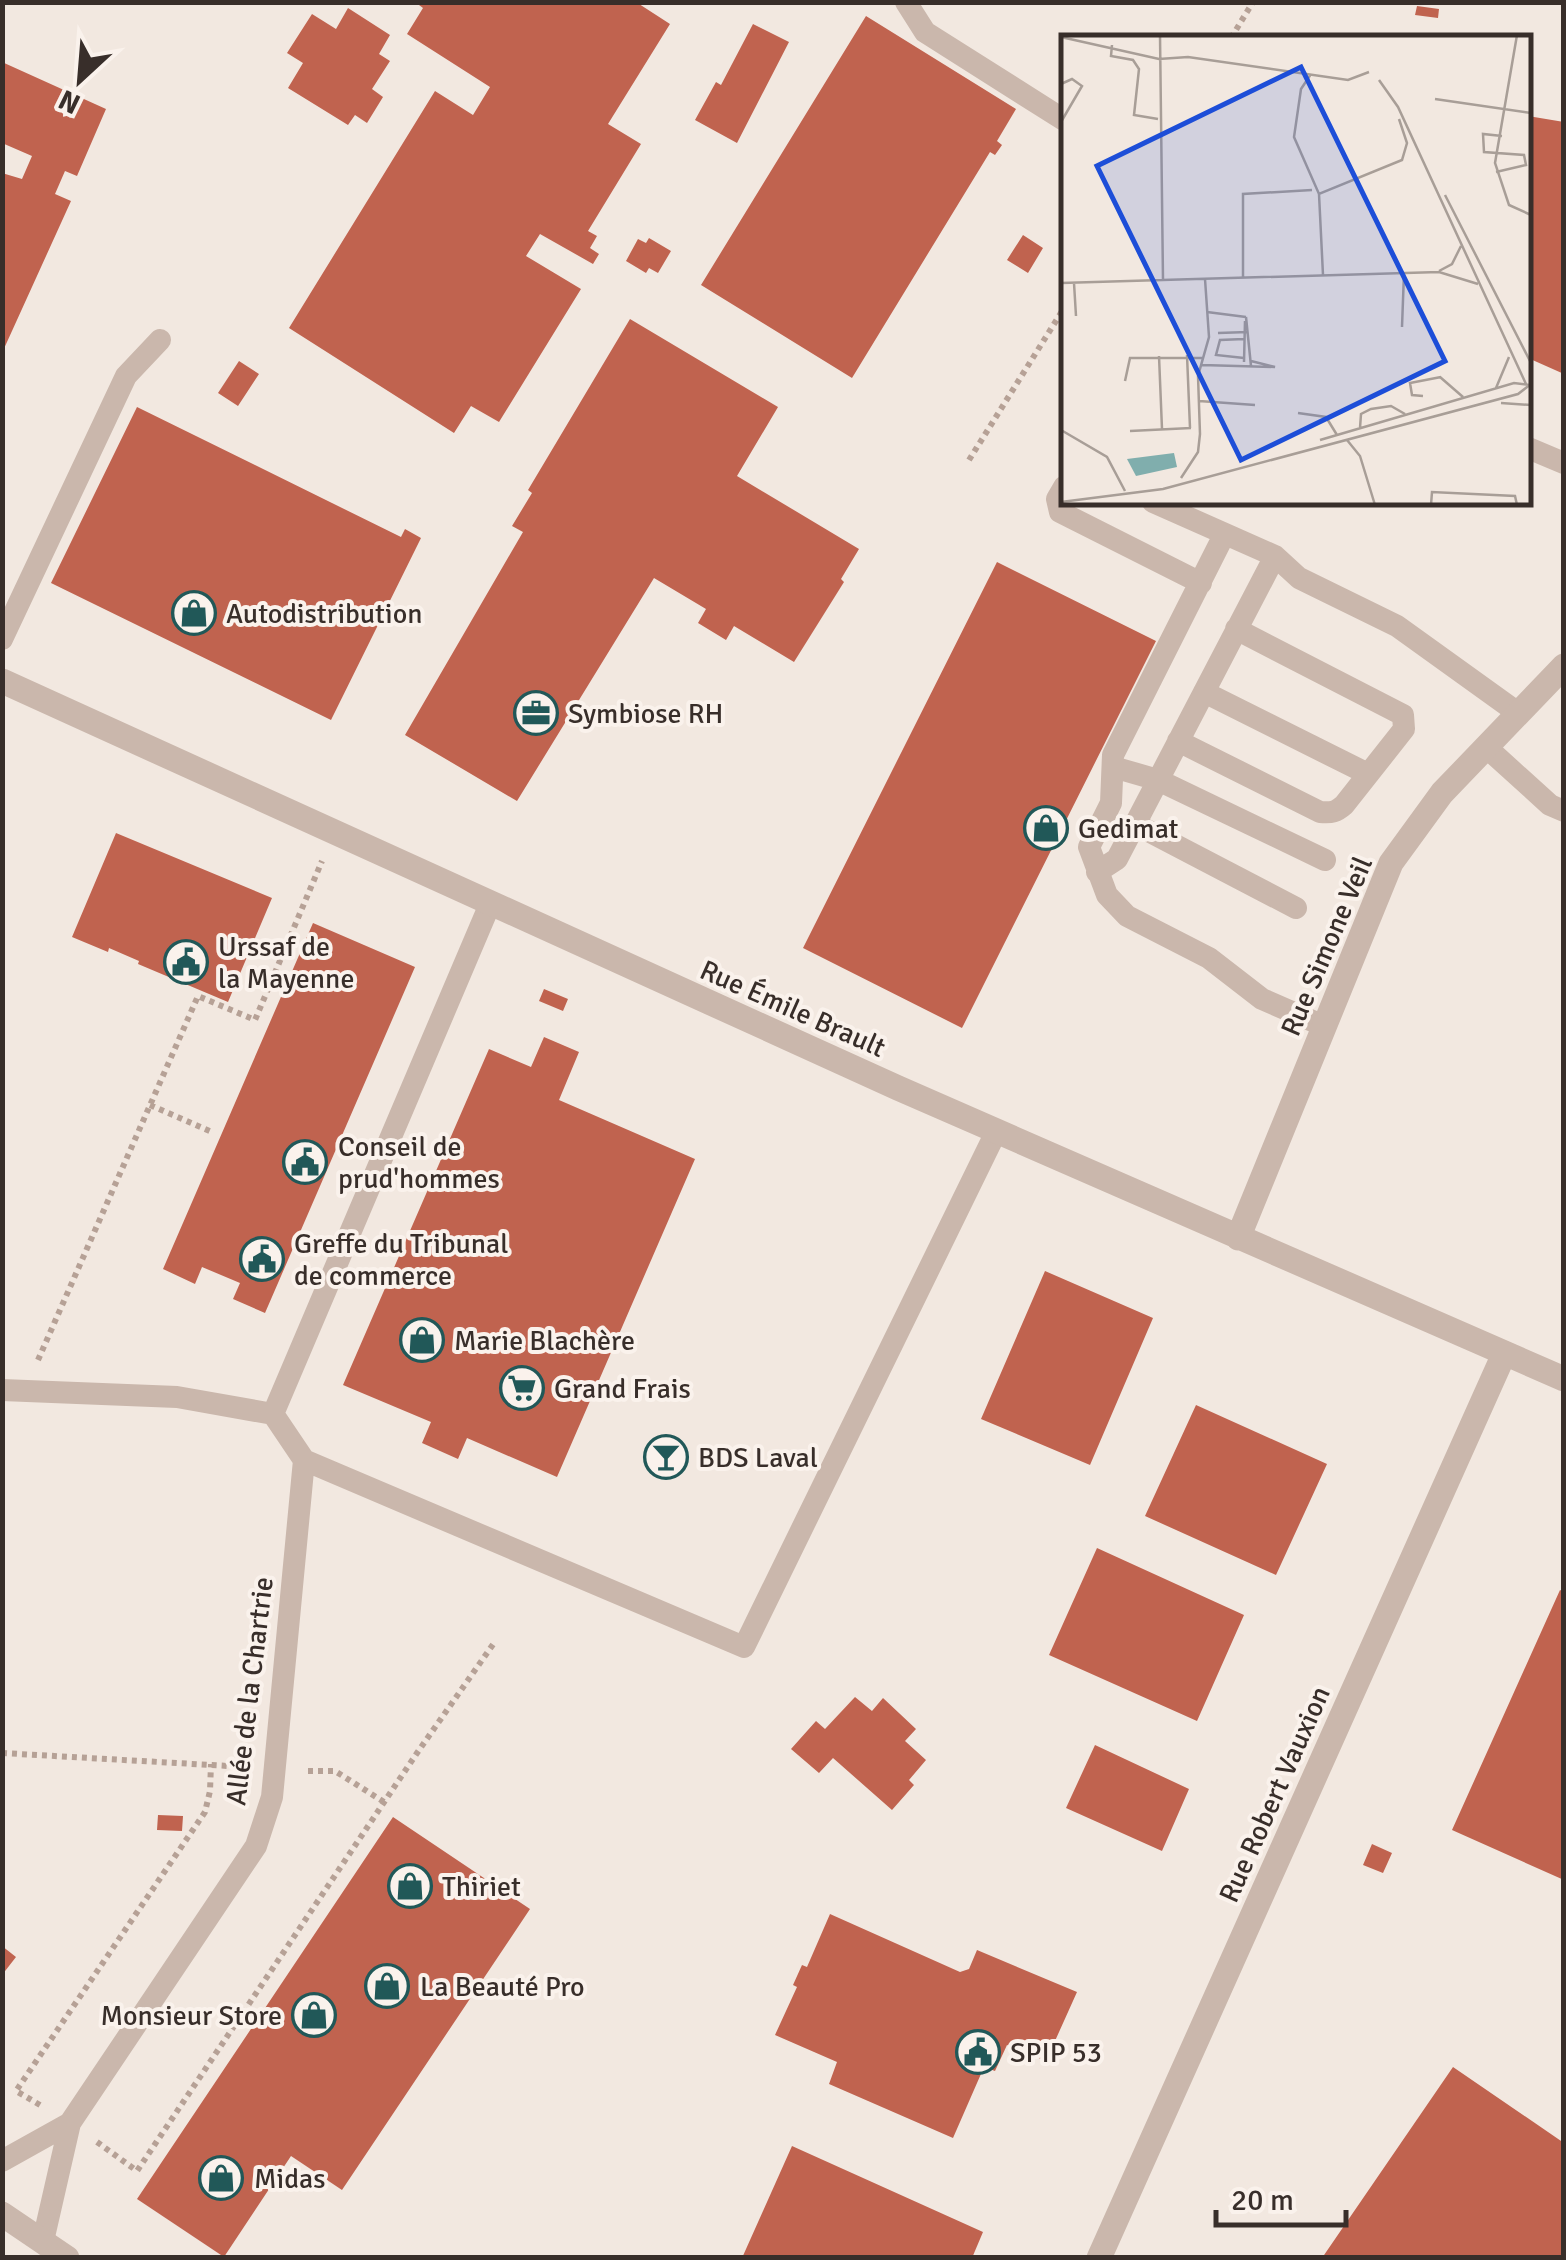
<svg xmlns="http://www.w3.org/2000/svg" width="1566" height="2260" viewBox="0 0 1566 2260" font-family="Signika,sans-serif">
<rect width="100%" height="100%" fill="#f2e8e0"/>
<path fill="#c0634f" d="M415 2H636L670 24 608 124 641 144 588 231 597 236 590 248 599 254 593 264 540 234 526 256 581 289 499 422 471 406 454 433 289 328 435 91 473 115 490 87 407 34 423 8Z
M1417 6 1439 9 1438 18 1415 15Z
M348 8 390 35 379 54 390 61 372 89 383 97 367 123 355 115 348 125 288 88 303 63 287 53 312 14 336 29Z
M866 16 1016 109 997 141 1002 145 995 155 990 152 852 378 701 285Z
M753 24 789 42 737 143 695 120 716 82 721 85Z
M2 62 106 109 77 176 65 171 55 194 71 201 2 353V173L22 179 32 156 2 143Z
M1528 116 1564 122V374L1528 358Z
M1023 235 1043 248 1028 273 1007 260Z
M649 238 671 251 658 273 649 268 646 273 626 261 638 239 646 243Z
M630 319 778 407 737 476 859 549 841 579 844 582 794 662 734 626 726 640 698 623 706 609 654 578 517 801 405 735 523 532 512 526 532 493 528 490Z
M239 361 259 374 238 406 218 393Z
M137 407 401 537 405 529 421 538 331 720 51 583Z
M997 562 1156 641 962 1028 803 948Z
M116 833 272 898 228 1002 138 964 139 961 109 948 108 952 72 937Z
M313 923 415 967 265 1313 233 1299 240 1283 202 1267 195 1284 163 1269Z
M544 989 568 999 563 1011 539 1001Z
M544 1037 579 1052 559 1100 695 1159 557 1477 467 1438 458 1459 422 1443 431 1422 343 1385 489 1049 531 1067Z
M1045 1271 1153 1318 1090 1465 981 1419Z
M1196 1405 1327 1464 1276 1575 1145 1516Z
M1097 1548 1244 1615 1197 1721 1049 1655Z
M1560 1590 1564 1592V1880L1452 1830Z
M855 1697 872 1711 883 1698 916 1729 905 1741 926 1760 909 1780 914 1785 892 1810 833 1758 819 1773 791 1749 816 1721 825 1729Z
M1095 1745 1189 1789 1162 1851 1066 1808Z
M158 1815 183 1816 182 1831 157 1830Z
M393 1817 530 1909 342 2190 291 2156 224 2257 137 2199Z
M1372 1844 1392 1853 1383 1873 1363 1865Z
M830 1914 960 1972 969 1969 977 1950 1077 1992 1046 2061 1007 2045 995 2071 984 2067 953 2138 829 2084 837 2062 775 2035 797 1987 793 1985 802 1965 807 1967Z
M2 1946 16 1957 2 1975Z
M1453 2067 1564 2143V2258H1322Z
M792 2146 983 2232 972 2258H742Z"/>
<g fill="none" stroke-linecap="round" stroke-linejoin="round">
<path stroke="#b6a196" stroke-width="6" stroke-dasharray="5 5" stroke-linecap="butt" d="M1231 38 1253 2
M969 460 1064 308
M150 1105 212 1132
M38 1360 198 996 255 1020 322 861
M2 1753 246 1767
M308 1771H335L384 1802
M40 2105 16 2091 205 1812 210 1791 211 1764
M97 2142 137 2171 417 1753 494 1643"/>
<path stroke="#cab7ac" stroke-width="22" d="M906 2 925 32 1064 120
M1528 448 1564 463
M1064 487 1057 499 1060 512 1201 583
M1153 502 1275 556 1299 578 1397 626 1518 713
M1224 535 1113 755 1111 803 1089 847 1107 895 1127 916 1209 958 1262 999 1324 1026
M2 639 126 376 160 340
M1204 692 1368 774
M1178 741 1320 812C1332 813 1336 812 1344 805L1404 729 1403 715 1236 629
M1486 747 1550 805 1564 811
M1113 767 1158 780 1325 860
M1135 824 1296 908
M1097 872 1117 859 1275 556
M2 1390 177 1397 273 1414 304 1460 272 1797 256 1846 70 2123 2 2161
M273 1414 490 904
M304 1460 744 1647 996 1132
M43 2241 70 2123"/>
<path stroke="#cab7ac" stroke-width="25" d="M2 681 898 1088 1564 1379
M1238 1238 1391 863 1442 793 1564 666
M1099 2258 1504 1354"/>
<path stroke="#cab7ac" stroke-width="25" d="M2 2214 67 2258"/>
</g>
<defs>
<g id="shop-ring" transform="scale(2.25)"><circle r="9.5" fill="#faf2ec" stroke="#215858" stroke-width="1.5"/><path d="M-5-2.5h2.3a2.7 3.5 0 0 1 5.4 0H5L5.5 6h-11ZM-1.5-2.5h3a1.5 2.3 0 0 0-3 0Z" fill="#215858"/></g>
<g id="office-ring" transform="scale(2.25)"><circle r="9.5" fill="#faf2ec" stroke="#215858" stroke-width="1.5"/><path d="M-6-3h4V-5.5h4V-3h4V5H-6ZM-1-4.5V-3h2v-1.5ZM-6 0V1H6V0Z" fill="#215858"/></g>
<g id="civic-ring" transform="scale(2.25)"><circle r="9.5" fill="#faf2ec" stroke="#215858" stroke-width="1.5"/><path d="M-.6-6.5H3V-4.5H.6V-3L4-1V1h2V6H-6V1h2V-1L-.6-3ZM-1.2 2.5V6h2.4V2.5Z" fill="#215858"/></g>
<g id="supermarket-ring" transform="scale(2.25)"><circle r="9.5" fill="#faf2ec" stroke="#215858" stroke-width="1.5"/><path d="M-6-5.5h2.5l.6 2H6L4.5 2H-2.5L-4.4-4H-6ZM-1.5 3.2a1.3 1.3 0 1 0 .1 0ZM3 3.2a1.3 1.3 0 1 0 .1 0Z" fill="#215858"/></g>
<g id="bar-ring" transform="scale(2.25)"><circle r="9.5" fill="#faf2ec" stroke="#215858" stroke-width="1.5"/><path d="M-6-5H6L.8 .8V4.5H3.5V6h-7V4.5H-.8V.8Z" fill="#215858"/></g>
</defs>
<g fill-rule="evenodd">
<use href="#shop-ring" x="194" y="613"/>
<use href="#office-ring" x="536" y="713"/>
<use href="#shop-ring" x="1046" y="828"/>
<use href="#civic-ring" x="186" y="962"/>
<use href="#civic-ring" x="305" y="1162"/>
<use href="#civic-ring" x="262" y="1259"/>
<use href="#shop-ring" x="422" y="1340"/>
<use href="#supermarket-ring" x="522" y="1388"/>
<use href="#bar-ring" x="666" y="1457"/>
<use href="#shop-ring" x="410" y="1886"/>
<use href="#shop-ring" x="387" y="1986"/>
<use href="#shop-ring" x="314" y="2015"/>
<use href="#civic-ring" x="978" y="2052"/>
<use href="#shop-ring" x="221" y="2178"/>
</g>
<g text-anchor="middle" stroke-width="8" stroke-linejoin="round" paint-order="stroke">
<g font-size="28" fill="#382e2a" stroke="#faf2ec" text-anchor="start">
<text x="226" y="623">Autodistribution</text>
<text x="568" y="723">Symbiose RH</text>
<text x="1078" y="838">Gedimat</text>
<text x="218" y="956">Urssaf de<tspan x="218" dy="32">la Mayenne</tspan></text>
<text x="338" y="1156">Conseil de<tspan x="338" dy="32">prud'hommes</tspan></text>
<text x="294" y="1253">Greffe du Tribunal<tspan x="294" dy="32">de commerce</tspan></text>
<text x="454" y="1350">Marie Blachère</text>
<text x="554" y="1398">Grand Frais</text>
<text x="698" y="1467">BDS Laval</text>
<text x="442" y="1896">Thiriet</text>
<text x="420" y="1996">La Beauté Pro</text>
<text x="282" y="2025" text-anchor="end">Monsieur Store</text>
<text x="1010" y="2062">SPIP 53</text>
<text x="254" y="2188">Midas</text>
</g>
<g font-size="28" fill="#382e2a" stroke="#faf2ec">
<text transform="translate(1326 946) rotate(-67)" y="10">Rue Simone Veil</text>
<text transform="translate(793 1008) rotate(24)" y="10">Rue Émile Brault</text>
<text transform="translate(249 1691) rotate(-83)" y="10">Allée de la Chartrie</text>
<text transform="translate(1274 1794) rotate(-66)" y="10">Rue Robert Vauxion</text>
</g>
</g>
<g transform="translate(1061 35)">
<rect width="470" height="470" fill="#f2e8e0"/>
<path d="M113 418 116 432 75 441 66 424Z" fill="#80aead"/>
<path fill="none" stroke="#a89e97" stroke-width="2.5" d="M99 0 102 245M456 0 434 128 448 170 470 180M0 2 98 24 127 22 287 45 308 37M51 10 50 21 72 25 78 34 73 80 97 84M250 39 240 54 233 102 258 159 341 125 346 108 338 84M318 45 337 72 465 349M0 49 11 44 21 51 0 87M374 64 470 78M435 137 465 130 463 120 423 117 422 99 441 101M258 159 262 240M384 160 470 328M378 236 391 229 400 211M182 242V159L251 155M0 248 378 237 417 249M13 248 15 281M146 277 185 282M185 282 190 331M341 292 343 238M157 298 187 297M126 320 129 393M98 321 101 394M183 323 155 320 159 305 183 304M183 327 184 286M141 330 214 332 190 326M379 342 402 362M64 346 69 323H143M435 353 448 322M362 361 351 360 349 348 380 342M138 366 194 370M440 368 470 370M237 378 265 382 276 400M299 393 300 379 310 374 330 371 344 379M0 395 46 422 64 456M69 396 130 393M259 405 453 348 469 350M286 405 299 421 314 470M120 443 137 417 139 399 137 341 148 302 144 244M0 467 102 454 457 359 470 349M370 470 371 457 454 461 456 470"/>
<path fill="#1d4ed8" fill-opacity="0.15" stroke="#1d4ed8" stroke-width="5" d="M240 32 384 326 180 425 36 131Z"/>
<rect width="470" height="470" fill="none" stroke="#382e2a" stroke-width="5"/>
</g>
<rect width="1566" height="2260" fill="none" stroke="#382e2a" stroke-width="10"/>
<g transform="translate(80 80) rotate(206)" stroke="#faf2ec" stroke-width="8" paint-order="stroke">
<path d="M0-8L18 38L0 25L-18 38Z" fill="#382e2a"/>
<text y="-15" font-size="28" font-weight="bold" text-anchor="middle" fill="#382e2a">N</text>
</g>
<path d="M1216 2210v15h130v-15" fill="none" stroke="#382e2a" stroke-width="5"/>
<text x="1231" y="2210" font-size="30" fill="#382e2a" stroke="#faf2ec" stroke-width="8" paint-order="stroke">20 m</text>
</svg>
